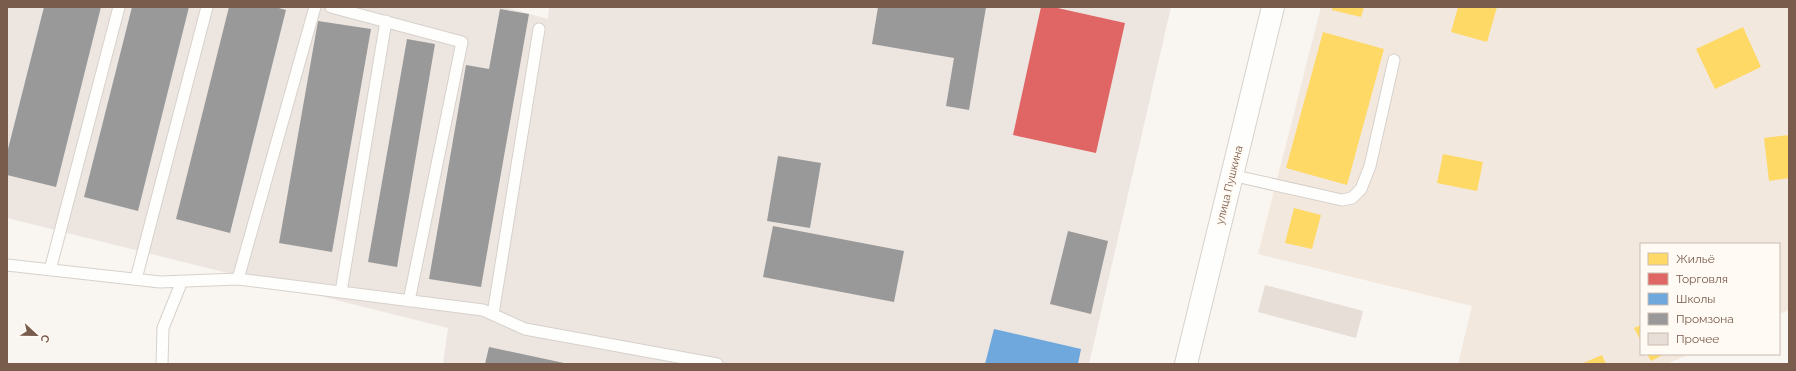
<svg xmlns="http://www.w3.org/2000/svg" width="1796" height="371" viewBox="0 0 1796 371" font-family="Raleway,sans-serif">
<rect width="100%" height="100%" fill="#f9f5f0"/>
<path fill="#f2e8de" d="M1321 7H1789V310L1779 314V244H1641V354H1689L1667 364H1458L1472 306 1258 254Z"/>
<path fill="#ede5e0" d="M7 7H504L548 19 549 7H1171L1089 364H443L448 328 7 218Z"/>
<path fill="#ffd966" d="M1332 7H1364L1361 17 1332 10Z
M1458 7H1497L1487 42 1451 32Z
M1743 27 1761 67 1715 89 1696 49Z
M1323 32 1384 49 1347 185 1286 168Z
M1789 135V178L1769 181 1764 138Z
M1443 154 1483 162 1477 191 1437 183Z
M1294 208 1321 215 1312 249 1285 243Z
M1641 325V341L1634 328Z
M1647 354H1665L1651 361Z
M1602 355 1606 364H1581Z"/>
<path fill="#e06666" d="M1041 7H1053L1125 23 1096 153 1013 135Z"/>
<path fill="#6fa8dc" d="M994 329 1081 349 1078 364H985Z"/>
<path fill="#999" d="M44 7H101L56 187 7 175V153Z
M132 7H189L138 211 84 197Z
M229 7H275L286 10 230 233 176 219Z
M878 7H986L969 110 946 106 954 58 872 44Z
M500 9 529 14 481 287 429 279 466 65 489 69Z
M318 21 371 29 332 252 279 243Z
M407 39 435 44 397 267 368 262Z
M778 156 821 163 810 228 767 221Z
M773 226 904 251 894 302 763 277Z
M1068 231 1108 241 1091 314 1050 304Z
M489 347 564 363V364H485Z"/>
<path fill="#e6ded7" d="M1265 285 1363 311 1356 338 1258 312Z"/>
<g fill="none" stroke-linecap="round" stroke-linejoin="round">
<g stroke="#d7d1cb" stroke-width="13">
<path id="service" d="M331 7 462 42 409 301
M1231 175 1342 200 1352 198 1361 189 1370 166 1394 60
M7 265 160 282 238 279 483 310 525 329 717 364
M50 270 119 7
M136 279 207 7
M238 279 315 7
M341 292 386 21
M493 314 539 29
M162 364 163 328 182 281"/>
</g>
<g stroke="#d7d1cb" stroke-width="24">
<path id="tertiary" d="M1186 364 1273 7"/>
</g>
<use href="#service" stroke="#fefefd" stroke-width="11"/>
<use href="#tertiary" stroke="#fefefd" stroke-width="22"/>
</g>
<g text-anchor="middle" stroke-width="4" stroke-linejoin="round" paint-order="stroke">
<g font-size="11" fill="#7a5c4d" stroke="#fffaf3">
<text transform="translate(1229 185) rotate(-76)" y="4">улица Пушкина</text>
</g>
</g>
<rect width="1796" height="371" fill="none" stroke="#7a5c4d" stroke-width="16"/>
<rect x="1640" y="243" width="140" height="112" fill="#fffaf3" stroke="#cabbb1"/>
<rect x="1648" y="253" width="20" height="12" fill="#ffd966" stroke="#cabbb1"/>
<text x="1676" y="263" font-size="12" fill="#7a5c4d">Жильё</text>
<rect x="1648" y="273" width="20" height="12" fill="#e06666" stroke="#cabbb1"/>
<text x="1676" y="283" font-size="12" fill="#7a5c4d">Торговля</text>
<rect x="1648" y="293" width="20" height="12" fill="#6fa8dc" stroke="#cabbb1"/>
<text x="1676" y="303" font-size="12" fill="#7a5c4d">Школы</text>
<rect x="1648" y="313" width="20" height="12" fill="#999999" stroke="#cabbb1"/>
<text x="1676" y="323" font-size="12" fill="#7a5c4d">Промзона</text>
<rect x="1648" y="333" width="20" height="12" fill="#e6ded7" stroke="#cabbb1"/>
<text x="1676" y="343" font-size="12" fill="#7a5c4d">Прочее</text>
<g transform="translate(36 335) rotate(112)" stroke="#fffaf3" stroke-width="3" paint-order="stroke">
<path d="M0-3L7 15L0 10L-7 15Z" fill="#7a5c4d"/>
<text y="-6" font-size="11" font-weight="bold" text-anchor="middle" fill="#7a5c4d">С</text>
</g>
</svg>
